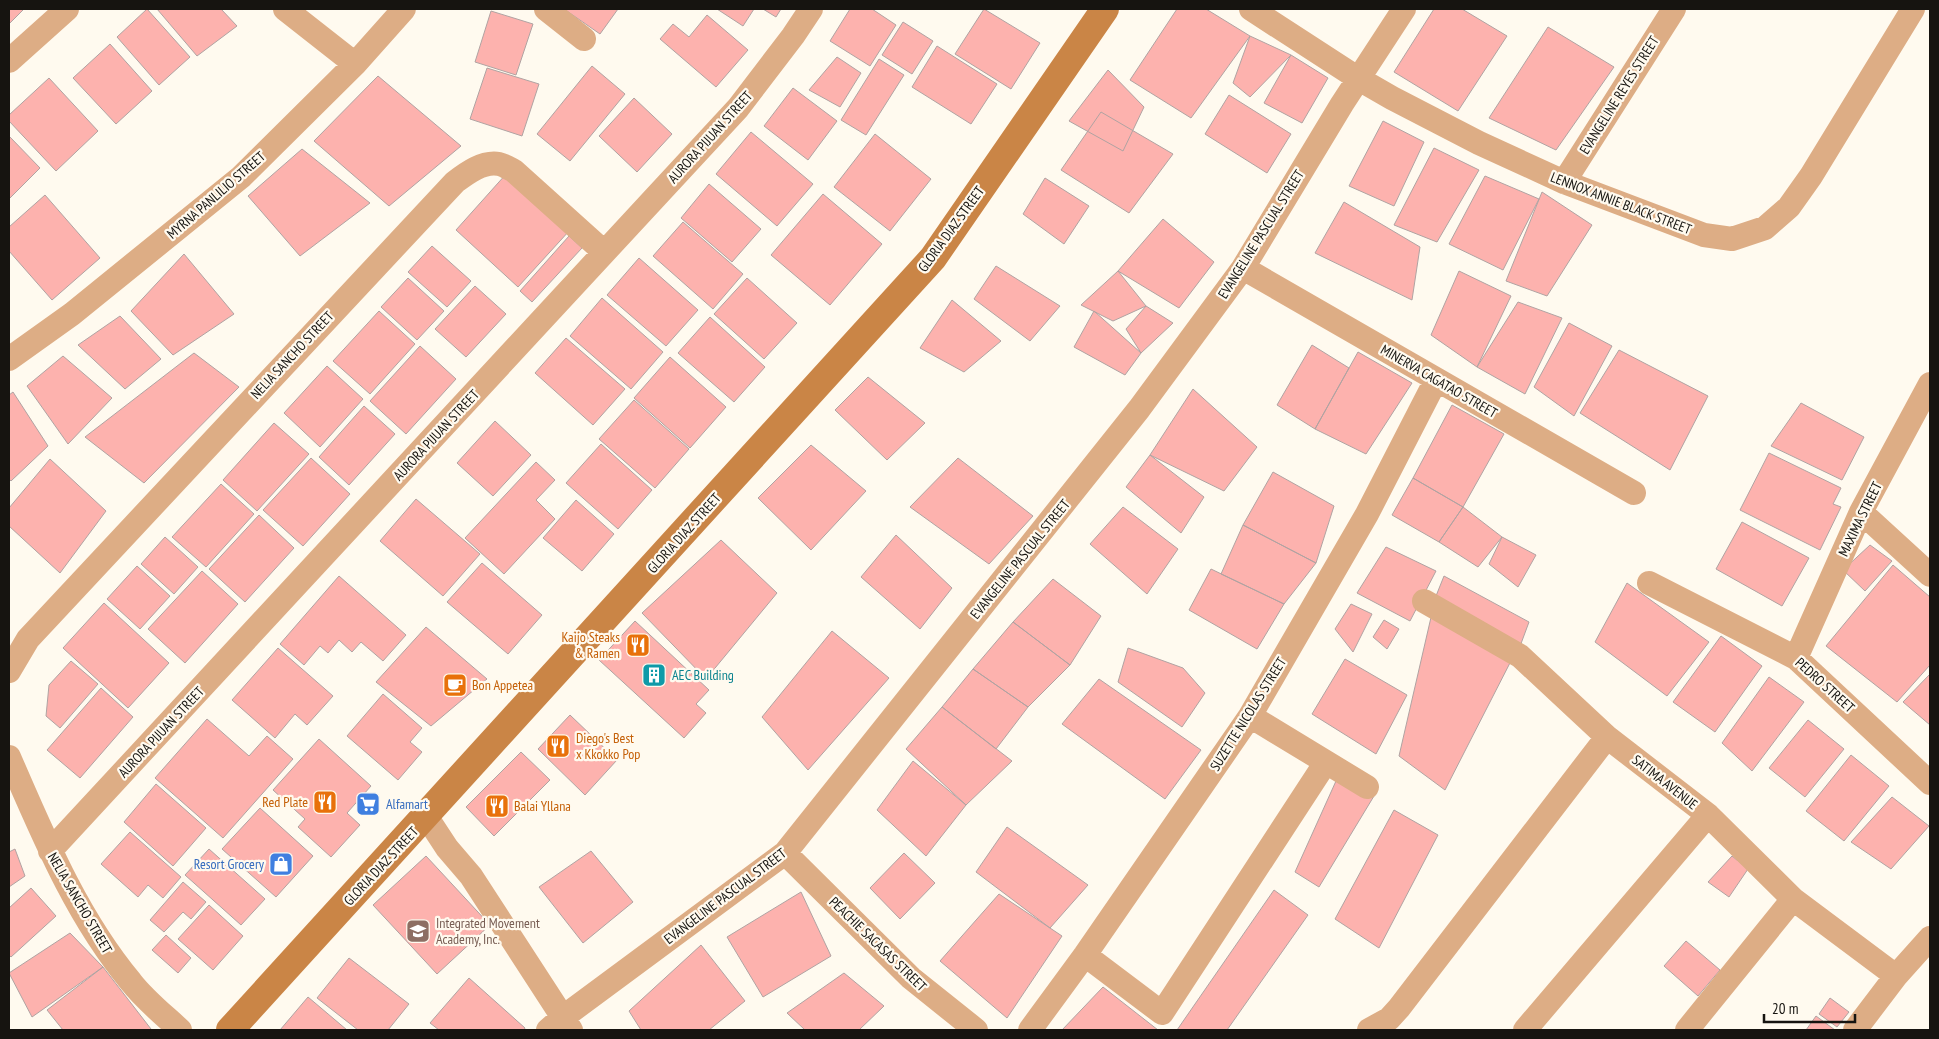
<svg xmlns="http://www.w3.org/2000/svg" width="1939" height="1039" viewBox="0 0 1939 1039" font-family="'PT Sans Narrow',sans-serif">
<rect width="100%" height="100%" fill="#fffaef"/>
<path fill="#fdb2ae" stroke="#b0a3a2" d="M9 9H24L9 24Z
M147 9 190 57 159 85 117 37Z
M157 9H221L237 26 197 56Z
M564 9H618L600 34Z
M717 9H754L743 26Z
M763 9H781L776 17Z
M850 9H872L896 25 870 66 830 41Z
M984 9 1040 43 1011 89 955 54Z
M1177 9H1206L1250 36 1191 118 1130 80Z
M1434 9H1462L1507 36 1458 111 1394 72Z
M491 11 533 24 516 75 475 62Z
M707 15 748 50 716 87 660 39 673 24 689 37Z
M903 22 933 41 912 74 882 55Z
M1548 27 1614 67 1556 150 1489 118Z
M1250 36 1291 55 1250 97 1233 83Z
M110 44 152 91 116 124 73 78Z
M937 46 997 84 971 124 912 87Z
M1291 55 1328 78 1302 123 1264 103Z
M837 57 861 73 840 107 809 90Z
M879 59 904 75 866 135 841 120Z
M592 66 625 94 570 161 537 134Z
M487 68 539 84 522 136 470 119Z
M1108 70 1144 107 1123 151 1069 121Z
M378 76 461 146 389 206 314 141Z
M49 78 98 131 56 171 9 121V115Z
M793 88 837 121 808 160 764 126Z
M1229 95 1291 134 1267 173 1205 134Z
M634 98 672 134 637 172 599 136Z
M1101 112 1173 154 1129 213 1061 170Z
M1383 121 1424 142 1394 206 1349 186Z
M751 132 813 184 777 226 716 174Z
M875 134 931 179 890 231 834 187Z
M9 136 40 168 9 199Z
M1434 148 1479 170 1437 242 1394 225Z
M302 149 370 203 300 256 248 196Z
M507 173 570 230 518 287 456 230Z
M1485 176 1539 199 1503 270 1449 244Z
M1045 178 1089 206 1064 244 1023 214Z
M709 184 761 229 732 262 681 218Z
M1542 192 1592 225 1547 296 1506 281Z
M823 194 882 244 830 305 771 255Z
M45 195 100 258 52 300 9 251V227Z
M1344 202 1420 247 1412 300 1315 253Z
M1163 219 1214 262 1179 308 1118 271Z
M683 222 743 274 713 309 653 256Z
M569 236 582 248 532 302 520 291Z
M432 246 471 281 447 307 408 272Z
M184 254 234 314 173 355 131 311Z
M639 258 698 310 666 346 607 295Z
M996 266 1060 306 1030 341 974 299Z
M1118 271 1146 306 1113 321 1081 305Z
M1459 271 1511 296 1477 367 1431 335Z
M408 278 444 311 417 340 381 307Z
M747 278 797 323 764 359 714 314Z
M475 286 506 314 466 357 435 329Z
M602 298 663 352 631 389 570 336Z
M952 300 1001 341 964 372 920 348Z
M1518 302 1562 318 1525 394 1477 367Z
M1146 306 1173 323 1141 353 1126 329Z
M379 311 415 344 370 394 333 361Z
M1094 311 1141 353 1125 375 1074 347Z
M120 316 161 359 125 389 78 345Z
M710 317 765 367 734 402 678 353Z
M1569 323 1612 346 1574 416 1534 387Z
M566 338 625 389 593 425 535 373Z
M1312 345 1349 368 1315 429 1277 405Z
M420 346 456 379 406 434 370 401Z
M1619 350 1708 396 1670 470 1580 413Z
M1358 352 1412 383 1366 454 1315 429Z
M194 353 239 387 144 483 85 437Z
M63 356 112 398 68 444 27 386Z
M670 357 726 407 690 448 634 398Z
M327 366 363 399 320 447 284 413Z
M868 377 925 423 887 460 835 410Z
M1193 389 1257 447 1224 491 1150 455Z
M13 392 48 446 11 481 9 479V395Z
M634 400 689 449 655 488 599 439Z
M1801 403 1864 437 1842 480 1771 446Z
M1452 405 1504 434 1463 507 1413 478Z
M364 406 395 434 349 485 319 457Z
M495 421 531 455 493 496 457 463Z
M274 423 309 454 257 511 223 480Z
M601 444 652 490 618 529 566 483Z
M811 445 866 491 811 550 758 498Z
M1769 453 1841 488 1833 504 1841 507 1820 550 1740 510Z
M1150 455 1204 497 1181 533 1126 487Z
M311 458 350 494 303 546 263 510Z
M958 458 1033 516 989 564 910 507Z
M50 459 106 511 60 573 9 526V508Z
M536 462 555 480 536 500 555 519 504 574 465 538Z
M1273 472 1334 506 1316 563 1243 525Z
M1413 478 1463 507 1439 542 1392 515Z
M221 484 254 514 206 567 172 537Z
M416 499 480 554 443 596 380 541Z
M576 500 614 534 582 571 543 538Z
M1123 507 1178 549 1147 594 1090 544Z
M1463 507 1502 537 1478 567 1439 542Z
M259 515 294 548 245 602 209 569Z
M1742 522 1809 558 1782 606 1716 569Z
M1243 525 1316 563 1284 604 1221 574Z
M896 535 952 588 920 629 861 577Z
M165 537 198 567 174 594 141 564Z
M1502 537 1536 555 1518 587 1489 564Z
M721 540 777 593 706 679 642 613Z
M1870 545 1892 561 1865 591 1843 570Z
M1386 547 1436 571 1410 621 1357 593Z
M482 563 542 615 508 654 447 602Z
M1893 565 1930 597V665L1897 702 1826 646Z
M137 566 170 596 140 629 107 599Z
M1211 569 1284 604 1257 649 1189 610Z
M202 571 238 604 185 663 148 629Z
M339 576 406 635 383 661 361 642 352 652 339 640 328 653 320 646 304 665 280 644Z
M1444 576 1529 622 1519 649 1434 601Z
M1053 579 1101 616 1070 665 1013 622Z
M1627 583 1709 642 1667 696 1595 642Z
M104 603 169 663 128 708 63 648Z
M1351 604 1372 614 1353 652 1335 629Z
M1432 613 1513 657 1445 790 1399 756Z
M1384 620 1399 629 1387 649 1373 637Z
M635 621 709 690 696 704 706 713 684 738 599 660Z
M1013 622 1070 665 1028 707 973 669Z
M426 627 487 679 431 726 376 682Z
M832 631 889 678 808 770 762 717Z
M1721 636 1762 666 1715 732 1673 702Z
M278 648 333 696 307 725 295 714 275 738 232 700Z
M1128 648 1183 668 1205 693 1182 727 1118 682Z
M1345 659 1407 695 1376 754 1312 714Z
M71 661 98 684 60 728 46 716 49 685Z
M973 669 1028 707 996 749 942 707Z
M1930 674V725L1903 702Z
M1769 677 1804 702 1752 771 1722 743Z
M1099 679 1201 750 1165 799 1062 724Z
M101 688 133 717 80 778 47 750Z
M383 694 422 728 410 742 422 752 398 780 347 736Z
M942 707 1012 761 966 805 906 749Z
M570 715 617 760 585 795 538 749Z
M207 719 249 756 267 736 293 759 223 838 155 778Z
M1808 720 1844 749 1805 797 1769 768Z
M319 739 371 786 347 813 360 825 331 857 298 827 305 819 273 790Z
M521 752 550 780 494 836 466 807Z
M1851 755 1889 786 1844 841 1806 811Z
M913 761 966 805 926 856 877 810Z
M1336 781 1374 796 1319 887 1295 872Z
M156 784 206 828 173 866 124 822Z
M1892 797 1929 826 1891 869 1851 842Z
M260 808 313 856 276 897 222 849Z
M1394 810 1438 835 1379 948 1335 919Z
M1007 827 1088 885 1050 928 976 872Z
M130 832 181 877 163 898 148 885 138 897 101 864Z
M15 849 25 876 9 887V852Z
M209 849 265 899 241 925 185 875Z
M591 851 633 902 583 943 539 887Z
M904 853 935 883 900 919 870 888Z
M426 856 490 925 437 974 373 905Z
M1732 856 1748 869 1729 897 1708 882Z
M183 882 206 902 191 919 183 912 164 932 150 920Z
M31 888 56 916 11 957 9 955V908Z
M1274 890 1308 915 1227 1030H1177Z
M801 892 831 956 763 997 727 937Z
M999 894 1062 936 1007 1018 940 961Z
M209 905 243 936 213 970 178 939Z
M70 933 103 967 32 1017 9 973Z
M166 935 191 958 178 973 152 950Z
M1686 941 1720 970 1698 996 1664 966Z
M701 945 745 1001 709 1030H641L629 1011Z
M349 958 409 1004 388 1030H358L317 998Z
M103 967 151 1029 149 1030H63L47 1010Z
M844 973 884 1006 859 1030H805L787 1013Z
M469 978 525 1028 524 1030H439L430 1023Z
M1103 987 1158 1030H1062Z
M308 997 347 1030H280Z
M1830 998 1849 1012 1837 1027 1819 1014Z
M1816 1016 1835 1030H1806Z"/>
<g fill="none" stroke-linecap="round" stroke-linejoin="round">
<path stroke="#ddad85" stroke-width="24" d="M285 9 355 64
M546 9 584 39
M1251 9 1359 79 1392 98 1479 143 1564 182 1704 235 1732 239 1765 228 1789 207 1811 176 1913 9
M9 61 67 9
M1564 182 1674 9
M1243 268 1634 493
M9 359 72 314 241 177 355 64 404 9
M1861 512 1930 575
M1649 583 1796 658 1930 783
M1424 601 1520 656 1607 737 1708 815 1793 899 1896 976
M1796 658 1861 512 1930 384
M9 671 28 639 455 182C467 173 483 161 499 164 504 165 510 169 514 171L604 252
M1250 716 1367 787
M9 757C43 835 76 916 131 982 145 1000 164 1015 180 1030
M426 816 447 848 471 876 571 1030
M50 851 738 108 793 36 811 9
M785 853 911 978 976 1030
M1085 955 1162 1013 1326 762
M548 1030 562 1018 785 853 1139 409 1243 268 1342 104 1404 9
M1030 1030 1085 955 1250 716 1367 514 1436 380
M1369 1030 1389 1019 1399 1008 1607 737
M1525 1030 1708 815
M1687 1030 1793 899
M1855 1030 1896 976 1930 938"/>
<path stroke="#ca8546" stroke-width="28" d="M230 1030 933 258 1105 9"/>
</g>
<defs>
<g id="restaurant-square" transform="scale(1.25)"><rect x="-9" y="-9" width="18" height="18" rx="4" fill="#e8710a" stroke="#fffaef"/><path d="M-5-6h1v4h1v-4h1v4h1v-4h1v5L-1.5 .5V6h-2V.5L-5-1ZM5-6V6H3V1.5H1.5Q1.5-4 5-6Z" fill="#fff"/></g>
<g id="building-square" transform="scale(1.25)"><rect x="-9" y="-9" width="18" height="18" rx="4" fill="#0f9aa8" stroke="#fffaef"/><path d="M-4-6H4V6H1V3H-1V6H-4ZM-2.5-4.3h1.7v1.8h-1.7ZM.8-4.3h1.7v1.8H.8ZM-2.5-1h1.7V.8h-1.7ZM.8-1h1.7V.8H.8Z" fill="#fff"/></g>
<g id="cafe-square" transform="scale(1.25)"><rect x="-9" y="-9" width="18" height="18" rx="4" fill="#e8710a" stroke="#fffaef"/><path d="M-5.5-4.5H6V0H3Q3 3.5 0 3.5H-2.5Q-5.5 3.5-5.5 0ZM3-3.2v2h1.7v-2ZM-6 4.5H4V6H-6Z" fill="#fff"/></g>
<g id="supermarket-square" transform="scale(1.25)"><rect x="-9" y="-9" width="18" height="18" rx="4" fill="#3f7fe0" stroke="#fffaef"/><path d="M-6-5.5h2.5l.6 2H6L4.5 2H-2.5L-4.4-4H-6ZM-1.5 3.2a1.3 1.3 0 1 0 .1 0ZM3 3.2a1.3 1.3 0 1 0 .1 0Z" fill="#fff"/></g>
<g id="shop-square" transform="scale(1.25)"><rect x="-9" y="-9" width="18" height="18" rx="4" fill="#3f7fe0" stroke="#fffaef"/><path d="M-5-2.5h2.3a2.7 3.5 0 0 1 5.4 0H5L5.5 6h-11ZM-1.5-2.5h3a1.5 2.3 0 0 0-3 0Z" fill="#fff"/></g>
<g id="school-square" transform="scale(1.25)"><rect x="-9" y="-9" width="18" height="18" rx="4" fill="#8d6e63" stroke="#fffaef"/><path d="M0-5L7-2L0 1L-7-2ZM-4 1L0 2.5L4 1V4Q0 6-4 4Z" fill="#fff"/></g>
</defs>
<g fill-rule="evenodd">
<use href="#restaurant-square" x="638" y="645"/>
<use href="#building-square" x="654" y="675"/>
<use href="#cafe-square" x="455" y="685"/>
<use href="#restaurant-square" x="558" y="746"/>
<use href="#restaurant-square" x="325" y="802"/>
<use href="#supermarket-square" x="368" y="804"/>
<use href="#restaurant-square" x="497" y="806"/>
<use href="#shop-square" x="281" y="864"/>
<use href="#school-square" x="418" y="931"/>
</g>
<g text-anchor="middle" stroke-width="4.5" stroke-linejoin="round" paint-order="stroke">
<g font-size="14" fill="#161410" stroke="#fffaef">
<text transform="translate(1619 95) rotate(-58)" y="5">EVANGELINE REYES STREET</text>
<text transform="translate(710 137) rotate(-48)" y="5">AURORA PIJUAN STREET</text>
<text transform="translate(216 195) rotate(-41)" y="5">MYRNA PANLILIO STREET</text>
<text transform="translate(1621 203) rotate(21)" y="5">LENNOX ANNIE BLACK STREET</text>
<text transform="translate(951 229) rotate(-54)" y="5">GLORIA DIAZ STREET</text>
<text transform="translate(1261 234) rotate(-58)" y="5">EVANGELINE PASCUAL STREET</text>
<text transform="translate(292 355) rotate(-47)" y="5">NELIA SANCHO STREET</text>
<text transform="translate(1439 381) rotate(30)" y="5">MINERVA CAGATAO STREET</text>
<text transform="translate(436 435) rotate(-47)" y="5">AURORA PIJUAN STREET</text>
<text transform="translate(1860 519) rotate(-64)" y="5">MAXIMA STREET</text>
<text transform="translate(684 533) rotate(-48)" y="5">GLORIA DIAZ STREET</text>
<text transform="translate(1020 559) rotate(-51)" y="5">EVANGELINE PASCUAL STREET</text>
<text transform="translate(1825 685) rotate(42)" y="5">PEDRO STREET</text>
<text transform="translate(1248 714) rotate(-58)" y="5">SUZETTE NICOLAS STREET</text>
<text transform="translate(161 732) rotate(-47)" y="5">AURORA PIJUAN STREET</text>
<text transform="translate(1665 782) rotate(38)" y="5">SATIMA AVENUE</text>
<text transform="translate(381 866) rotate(-47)" y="5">GLORIA DIAZ STREET</text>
<text transform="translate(725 896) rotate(-37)" y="5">EVANGELINE PASCUAL STREET</text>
<text transform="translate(80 903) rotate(60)" y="5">NELIA SANCHO STREET</text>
<text transform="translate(878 944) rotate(44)" y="5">PEACHIE SACASAS STREET</text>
</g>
<g font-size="14" fill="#c56008" stroke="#fffaef" text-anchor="start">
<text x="620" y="642" text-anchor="end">Kaijo Steaks<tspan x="620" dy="16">&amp; Ramen</tspan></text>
<text x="472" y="690">Bon Appetea</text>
<text x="576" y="743">Diego's Best<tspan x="576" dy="16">x Kkokko Pop</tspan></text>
<text x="308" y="807" text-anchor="end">Red Plate</text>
<text x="514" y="811">Balai Yllana</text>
</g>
<g font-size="14" fill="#0d838f" stroke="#fffaef" text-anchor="start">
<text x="672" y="680">AEC Building</text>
</g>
<g font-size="14" fill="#366cbe" stroke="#fffaef" text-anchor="start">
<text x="386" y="809">Alfamart</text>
<text x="264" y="869" text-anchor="end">Resort Grocery</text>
</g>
<g font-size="14" fill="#785e54" stroke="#fffaef" text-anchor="start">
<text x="436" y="928">Integrated Movement<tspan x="436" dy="16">Academy, Inc.</tspan></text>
</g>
</g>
<rect width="1939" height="1039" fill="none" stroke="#161410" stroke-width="20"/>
<path d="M1764 1014v8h91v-8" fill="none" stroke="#161410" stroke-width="2.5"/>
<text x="1772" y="1014" font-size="15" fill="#161410" stroke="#fffaef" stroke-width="4" paint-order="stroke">20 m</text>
</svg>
